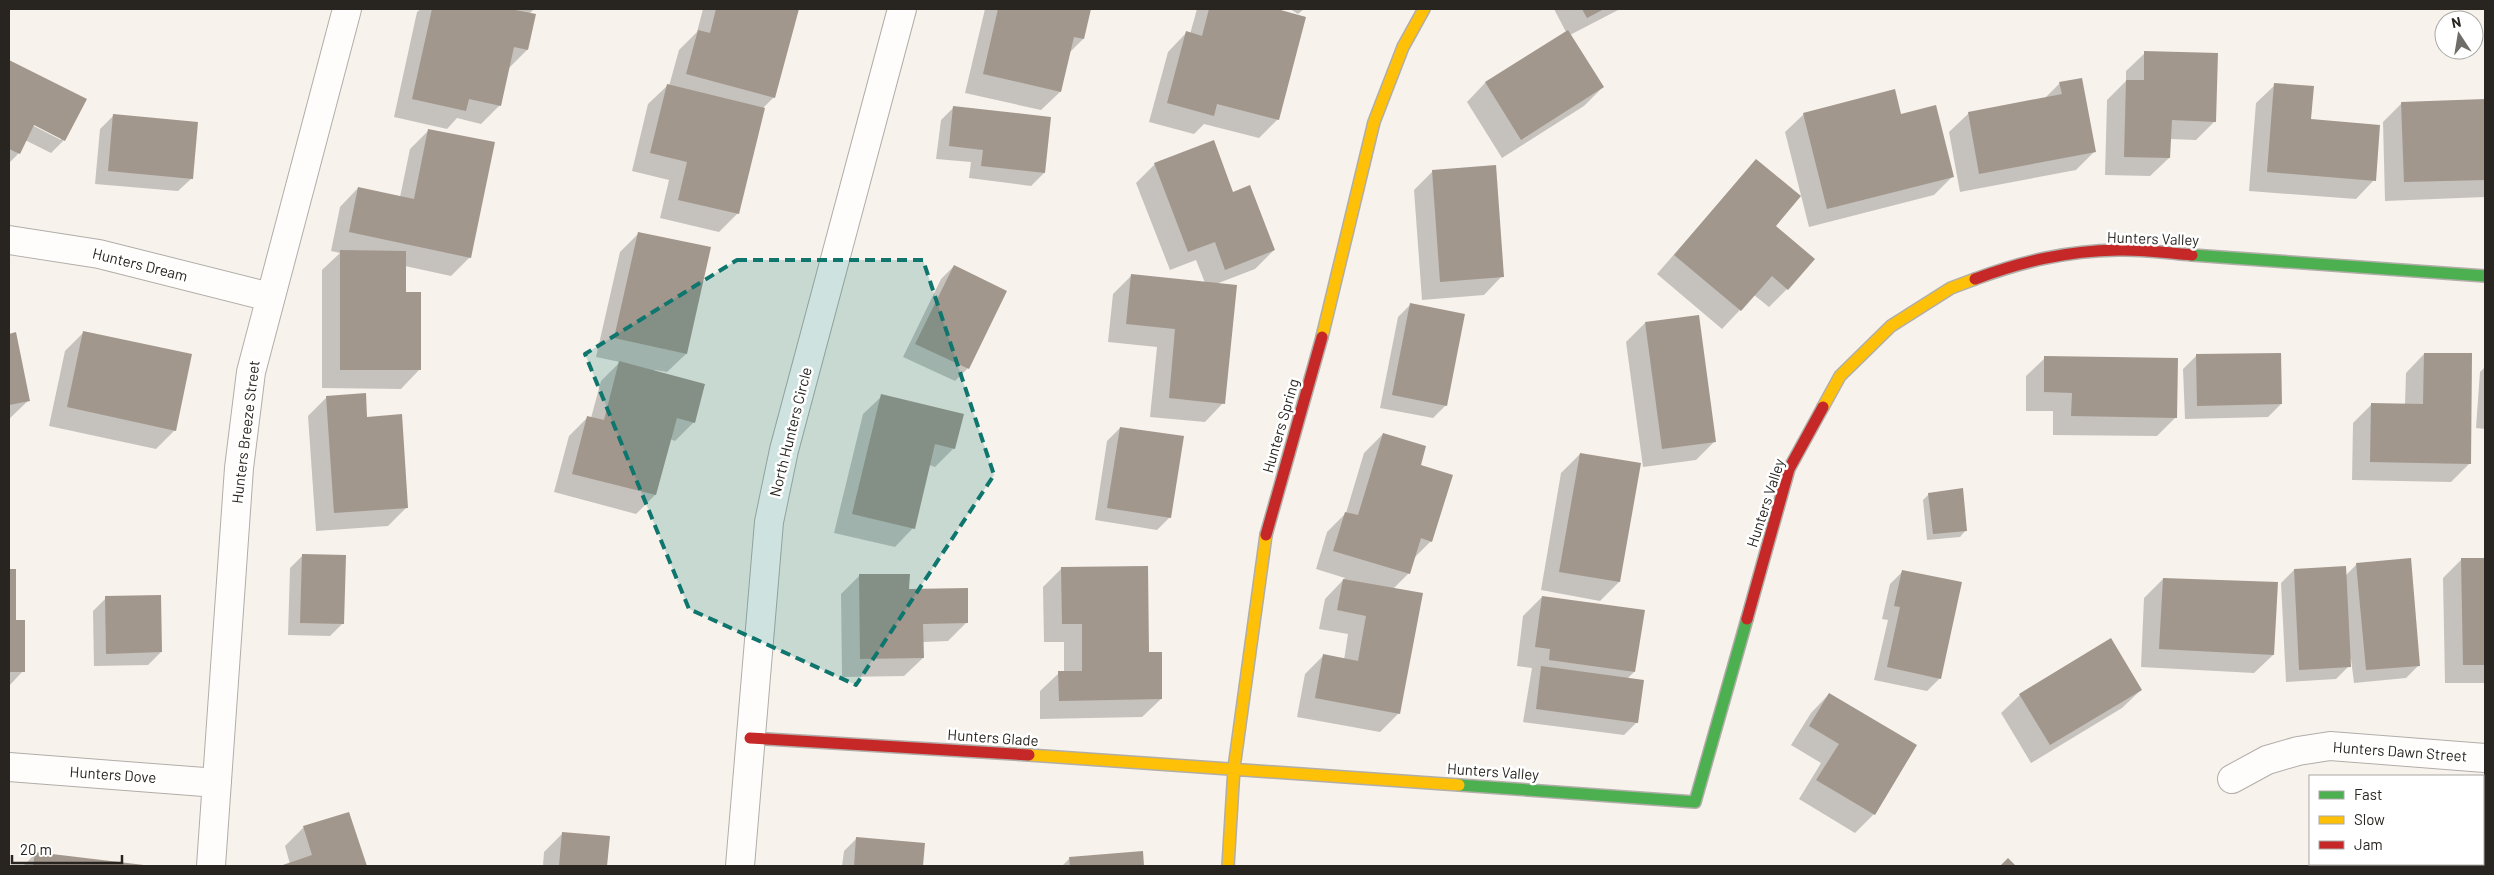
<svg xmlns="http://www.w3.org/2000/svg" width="2494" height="875" viewBox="0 0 2494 875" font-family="Barlow,sans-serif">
<rect width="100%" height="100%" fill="#f7f2ec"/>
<path fill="#0003" fill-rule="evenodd" d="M421 9H534L529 14 527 50 508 69 500 105 481 124 457 118 447 129 394 117 417 12Z
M703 9H798L774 97 764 107 738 213 719 232 660 218 669 180 632 171 648 104 667 86H669L679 50 697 32Z
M985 9H1090L1083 39 1069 53 1060 92 1041 110 965 93Z
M1197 9H1272L1305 17 1278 119 1259 138 1204 124 1194 134 1149 122 1168 52 1186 33 1190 34Z
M1290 9H1304L1298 14Z
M1554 9H1620L1570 35 1603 87 1584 106 1502 158 1467 102 1485 83 1566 32Z
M2145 53 2215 121 2196 140 2170 139 2169 158 2150 176 2105 175 2107 100 2126 81V71Z
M9 61 85 99 64 140 51 153 25 140 19 153 9 163ZM29 121 61 137V140L28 123Z
M2060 83 2095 151 2076 170 1960 192 1949 132 1968 114 2044 99Z
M2275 85 2374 180 2356 199 2249 191 2256 103Z
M2485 100V197L2385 201 2383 122 2402 103Z
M954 107 1044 173 1031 186 969 178 971 162 936 159 941 120Z
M1804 114 1900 115 1953 176 1934 195 1809 227 1785 132Z
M113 116 192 178 178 191 95 184 100 129Z
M429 130 470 257 451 276 405 266 404 293 419 370 401 389 322 388V270L340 253 331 251 340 207 358 188 400 197 410 149Z
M1756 160 1787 289 1769 307 1754 295 1722 329 1657 274Z
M1155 164 1274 250 1255 269 1216 284 1223 403 1205 422 1150 417 1157 347 1108 342 1113 294 1132 275 1205 283 1196 260 1170 270 1136 183Z
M1433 171 1502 276 1484 295 1422 300 1414 190Z
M639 233 686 354 667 372 655 370 654 372 694 422 675 441 670 439 655 495 636 514 554 492 569 436 588 417 591 418 601 381 620 362 596 357 620 252Z
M954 266 968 368 955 381 903 357 941 279Z
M1411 304 1446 405 1433 418 1380 408 1398 317Z
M1645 323 1715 441 1696 460 1643 467 1626 342Z
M84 332 175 430 156 449 49 426 65 351Z
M15 334 29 400 9 419V335Z
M2424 354 2470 463 2451 482 2352 480 2353 423 2372 404 2405 405 2406 373Z
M2196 356 2281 404 2268 417 2185 419 2183 369Z
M2045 358 2176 417 2157 436 2053 435V411H2026V376Z
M2485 367V429L2476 428 2480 372Z
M882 396 954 448 935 467 929 465 913 528 895 547 834 533 863 414Z
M327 397 366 418 407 507 388 526 316 531 308 416Z
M1120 428 1170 517 1157 530 1095 520 1107 441Z
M1383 434 1419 466 1431 541 1413 559 1409 573 1393 589 1398 714 1380 732 1297 717 1305 674 1323 656 1344 660 1348 634 1319 629 1325 599 1345 578 1316 569 1327 532 1346 513 1364 453Z
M1580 454 1619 582 1600 601 1541 590 1561 473Z
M1929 494 1966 530 1960 537 1927 540 1923 500Z
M303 555 343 623 330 636 288 635 290 568Z
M2462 559H2485L2484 683H2445L2443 578Z
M2357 564 2419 665 2406 678 2354 683 2351 659H2349V666L2336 679 2286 682 2281 583 2294 570 2345 576Z
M1062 568 1147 653 1161 699 1142 717 1040 719V691L1059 673 1064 672V642H1044L1043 587Z
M9 571H15L14 621 23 671 9 686Z
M1903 571 1940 678 1927 691 1874 680 1888 620 1882 619 1890 584Z
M860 575 908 590 967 622 948 641 923 642V658L904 676 842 677 841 594Z
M2163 579 2273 655 2254 673 2141 667 2144 598Z
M1542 597 1634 672 1627 679 1637 722 1624 735 1523 722 1532 668 1517 666 1523 616Z
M106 598 161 652 148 665 94 666 93 611Z
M2141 690 2122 708 2031 763 2001 713 2020 695Z
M1829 694 1874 814 1855 833 1799 799 1821 763 1791 745 1811 713Z
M349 813 366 866H283L290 864 285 846 303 828Z
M563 833 608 837 606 866H543L544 852Z
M857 838 924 844 922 866H842L844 851Z
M1142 853 1143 866H1062L1070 858Z
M35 854 143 866H23Z
M2310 854V864H2367V866H2309Z"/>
<path fill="#a2978d" d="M432 9H510L536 14 528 50 514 47 501 106 469 99 466 111 412 99Z
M716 9H799L775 98 686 74 698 30 710 33Z
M998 9H1091L1084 39 1074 37 1061 92 983 74Z
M1209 9H1277L1306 17 1279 120 1217 104 1214 116 1167 103 1186 31 1202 36Z
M1582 9H1604L1587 18Z
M1568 30 1604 87 1521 140 1485 82Z
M2144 51 2218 53 2216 122 2172 120 2170 158 2124 157 2126 80H2144Z
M9 60 87 99 65 141 34 125 20 154 9 149Z
M2082 78 2096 152 1979 174 1968 112 2062 94 2059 82Z
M2274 83 2314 86 2311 119 2380 125 2376 181 2267 172Z
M667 84 765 108 739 214 678 200 687 162 650 153Z
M1895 89 1901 114 1936 105 1954 177 1827 209 1803 113Z
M2485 99V180L2404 182 2401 102Z
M953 106 1051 117 1045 173 981 166 983 150 949 146Z
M113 114 198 122 193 179 108 171Z
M428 129 495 142 471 258 349 232 358 187 414 199Z
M1214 140 1233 192 1250 185 1275 250 1225 270 1215 242 1188 252 1154 163Z
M1756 159 1801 196 1776 226 1815 259 1788 290 1772 276 1741 311 1674 255Z
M1496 165 1504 277 1440 282 1432 170Z
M638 232 711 247 687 354 614 338Z
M340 250 406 251V292H421V370H340Z
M954 265 1007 291 969 369 915 344Z
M1131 274 1237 285 1225 404 1169 398 1175 329 1126 324Z
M1410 303 1465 314 1447 406 1392 395Z
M1699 315 1716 442 1662 449 1645 322Z
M83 331 192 354 176 431 67 407Z
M16 332 30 401 9 405V334Z
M2281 353 2282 404 2197 406 2196 354Z
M2424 353H2472L2471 464 2370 462 2371 403 2423 404Z
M2044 356 2178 358 2177 418 2071 416 2072 393 2044 392Z
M619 361 705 384 695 423 677 418 656 495 572 474 587 416 604 420Z
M366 393 367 417 402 414 408 508 334 513 326 396Z
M881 394 964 414 955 449 935 444 915 529 852 514Z
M1120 427 1184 436 1171 518 1107 508Z
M1383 433 1426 446 1421 465 1453 475 1432 542 1421 538 1410 574 1333 551 1345 512 1358 515Z
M1580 453 1641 463 1620 582 1559 572Z
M1963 488 1967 531 1933 534 1928 493Z
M302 554 346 555 344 624 300 623Z
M2411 558 2420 666 2366 670 2356 563Z
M2461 558H2485V665H2463Z
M1148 566 1149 652H1162V699L1059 701 1058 671H1082V624H1062L1061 567Z
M2346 566 2351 667 2299 670 2294 569Z
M9 569H16V620H25V672H9Z
M1902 570 1962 582 1941 679 1887 667 1900 607 1894 606Z
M859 574H910L909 589 968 588V623L923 624 924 658 860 659Z
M2163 578 2278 582 2274 655 2159 649Z
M1343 579 1423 593 1400 714 1315 698 1323 654 1358 661 1366 616 1337 610Z
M161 595 162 652 106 654 105 596Z
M1542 596 1645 610 1635 672 1549 660 1550 649 1535 647Z
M2111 638 2142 690 2050 745 2019 694Z
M1541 666 1644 680 1638 723 1536 709Z
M1829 693 1917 745 1875 815 1816 780 1839 744 1809 726Z
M349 812 367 866H280L312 855 303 826Z
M562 832 610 836 607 866H559Z
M856 837 925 843 923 866H854Z
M1143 851 1144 866H1070L1069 857Z
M35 852 144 865V866H33Z
M2008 858 2016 866H2000Z
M2320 864H2368V866H2319Z"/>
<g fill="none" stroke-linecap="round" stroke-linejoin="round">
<g stroke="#b1ada8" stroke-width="30">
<path id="street" d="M9 240 99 254 270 297
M9 767 217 783
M2232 779 2267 760 2298 751 2330 746 2485 758
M211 866 239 468 251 372 347 9
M740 866 769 522 784 450 902 9"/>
</g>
<g stroke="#b1ada8" stroke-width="14">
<path id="fast" d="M2192 255 2485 276
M1459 785 1695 802 1747 619"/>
</g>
<g stroke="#b1ada8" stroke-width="14">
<path id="slow" d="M1322 337 1374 122 1403 47 1424 9
M1823 407 1840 376 1891 326 1951 288 1975 279
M1029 755 1459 785
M1228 866 1234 768 1266 535"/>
</g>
<g stroke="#b1ada8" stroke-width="14">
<path id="jam" d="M1975 279C2024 261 2066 251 2118 250 2142 249 2168 253 2192 255
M1266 535 1322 337
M1747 619 1789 469 1823 407
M750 738 1029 755"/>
</g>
<use href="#street" stroke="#fefdfc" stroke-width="28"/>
<use href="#fast" stroke="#4caf50" stroke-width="11"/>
<use href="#slow" stroke="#ffc107" stroke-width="11"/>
<use href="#jam" stroke="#c62828" stroke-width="11"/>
</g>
<path fill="#0f766e" fill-opacity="0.2" stroke="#0f766e" stroke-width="4" stroke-dasharray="10 6" stroke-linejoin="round" d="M737 260H923L994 475 856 685 689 609 585 354Z"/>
<g text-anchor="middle" stroke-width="5" stroke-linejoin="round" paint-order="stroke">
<g font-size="15" fill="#282521" stroke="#fff">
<text transform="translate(2153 239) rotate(2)" y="5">Hunters Valley</text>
<text transform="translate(140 265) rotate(14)" y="5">Hunters Dream</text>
<text transform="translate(1281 426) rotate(-74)" y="5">Hunters Spring</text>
<text transform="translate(246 432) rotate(-83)" y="5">Hunters Breeze Street</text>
<text transform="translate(791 432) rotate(-76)" y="5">North Hunters Circle</text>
<text transform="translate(1766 503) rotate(-72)" y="5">Hunters Valley</text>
<text transform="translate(993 738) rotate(4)" y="5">Hunters Glade</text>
<text transform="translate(2400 752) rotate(4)" y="5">Hunters Dawn Street</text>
<text transform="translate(1493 772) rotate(4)" y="5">Hunters Valley</text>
<text transform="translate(113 775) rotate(4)" y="5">Hunters Dove</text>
</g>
</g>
<rect width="2494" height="875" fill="none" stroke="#282521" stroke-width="20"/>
<rect x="2309" y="775" width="175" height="90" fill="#ffffff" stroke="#a9a8a6"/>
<rect x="2319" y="791" width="25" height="8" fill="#4caf50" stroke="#a9a8a6"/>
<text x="2354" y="800" font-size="15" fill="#282521">Fast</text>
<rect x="2319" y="816" width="25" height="8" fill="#ffc107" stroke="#a9a8a6"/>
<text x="2354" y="825" font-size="15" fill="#282521">Slow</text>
<rect x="2319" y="841" width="25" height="8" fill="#c62828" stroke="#a9a8a6"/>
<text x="2354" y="850" font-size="15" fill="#282521">Jam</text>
<g transform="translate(2459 35) rotate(348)"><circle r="24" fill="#ffffff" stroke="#a9a8a6"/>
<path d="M0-4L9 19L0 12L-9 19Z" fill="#706d68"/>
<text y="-8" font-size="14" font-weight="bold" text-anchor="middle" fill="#282521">N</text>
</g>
<path d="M12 855v8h110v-8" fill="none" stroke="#282521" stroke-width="2.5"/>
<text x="20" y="855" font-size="15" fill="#282521" stroke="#ffffff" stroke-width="4" paint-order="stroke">20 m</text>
</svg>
